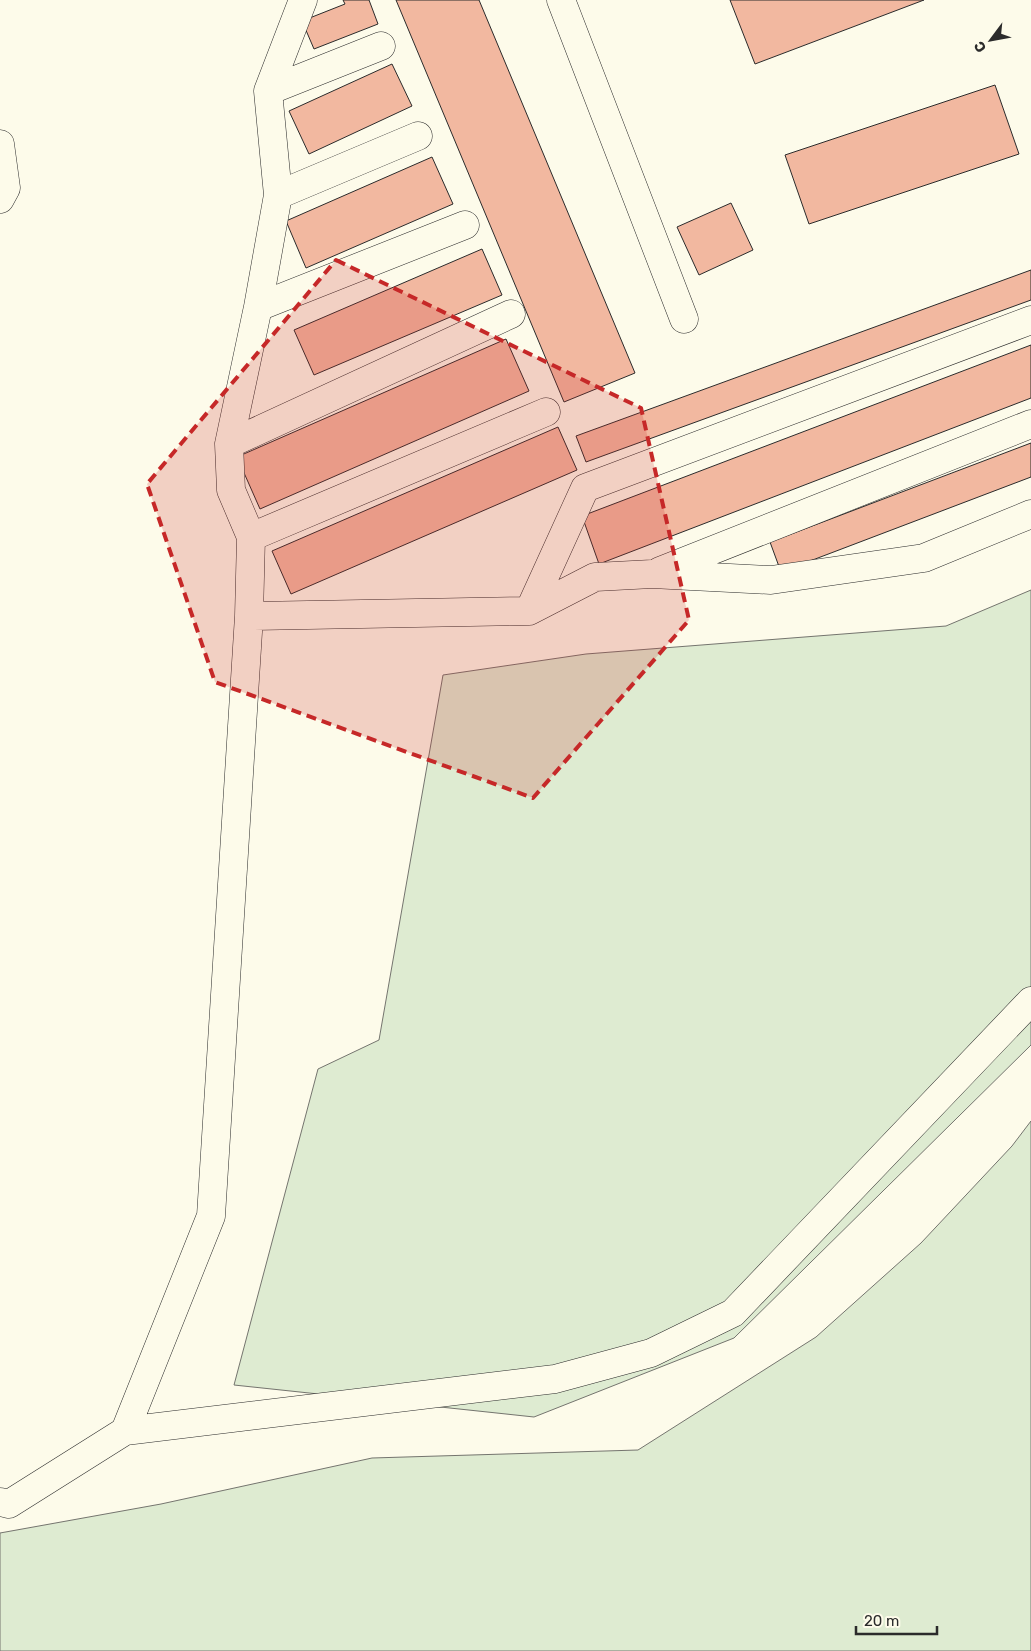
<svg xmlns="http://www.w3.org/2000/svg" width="1031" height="1651" viewBox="0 0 1031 1651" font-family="Rubik,sans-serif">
<rect width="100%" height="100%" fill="#fdfbea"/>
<path fill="#deebd1" stroke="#74746e" d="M1031 590V1045L734 1338 534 1417 234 1385 318 1069 379 1040 443 675 586 654 946 626Z
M1031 1121V1651H0V1533L161 1504 372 1458 638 1450 816 1337 921 1243 1012 1146Z"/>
<path fill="#f2b8a0" stroke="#2b2b2b" d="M343 0H369L378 24 314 49 302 21 345 4Z
M396 0H479L635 373 564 402Z
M730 0H924L755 64Z
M392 64 412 106 309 154 289 111Z
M995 85 1019 154 809 224 785 155Z
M432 157 453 204 306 268 286 221Z
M731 203 753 250 699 275 677 227Z
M482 249 502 295 314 375 294 330Z
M1031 270V300L586 462 576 436Z
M506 339 529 391 260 509 237 457Z
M1031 345V398L599 564 582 516Z
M558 427 577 470 291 594 272 551Z
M1031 443V477L781 572 770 542Z"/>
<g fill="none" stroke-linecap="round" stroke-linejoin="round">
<g stroke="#2b2b2b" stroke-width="29">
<path id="minor" d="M561 0 684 319
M268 91 381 46
M0 144 6 188 0 199
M278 195 418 136
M258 307 465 225
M229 444 511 314
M251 537 546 412
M660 571 1031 424
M529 611 585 488 1031 320
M249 616 529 611 595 577 652 574 771 580 924 558 1031 514
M125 1431 555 1379 651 1353 733 1313 1031 1001
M0 1502 9 1504 125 1431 211 1216 249 616 251 537 231 490 229 444 258 307 278 195 268 91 303 0"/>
</g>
<use href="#minor" stroke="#fdfbea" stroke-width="28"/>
</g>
<path fill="#c62828" fill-opacity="0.2" stroke="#c62828" stroke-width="4" stroke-dasharray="10 6" stroke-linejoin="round" d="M336 260 641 408 689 620 533 798 215 682 147 484Z"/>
<g transform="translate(991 40) rotate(238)" stroke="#fdfbea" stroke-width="4" paint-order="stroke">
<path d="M0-4L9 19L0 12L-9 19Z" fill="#2b2b2b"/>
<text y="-8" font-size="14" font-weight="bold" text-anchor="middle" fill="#2b2b2b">С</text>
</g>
<path d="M856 1626v8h81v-8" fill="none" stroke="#2b2b2b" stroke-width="2.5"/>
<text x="864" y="1626" font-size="15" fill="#2b2b2b" stroke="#fdfbea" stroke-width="4" paint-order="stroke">20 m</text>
</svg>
